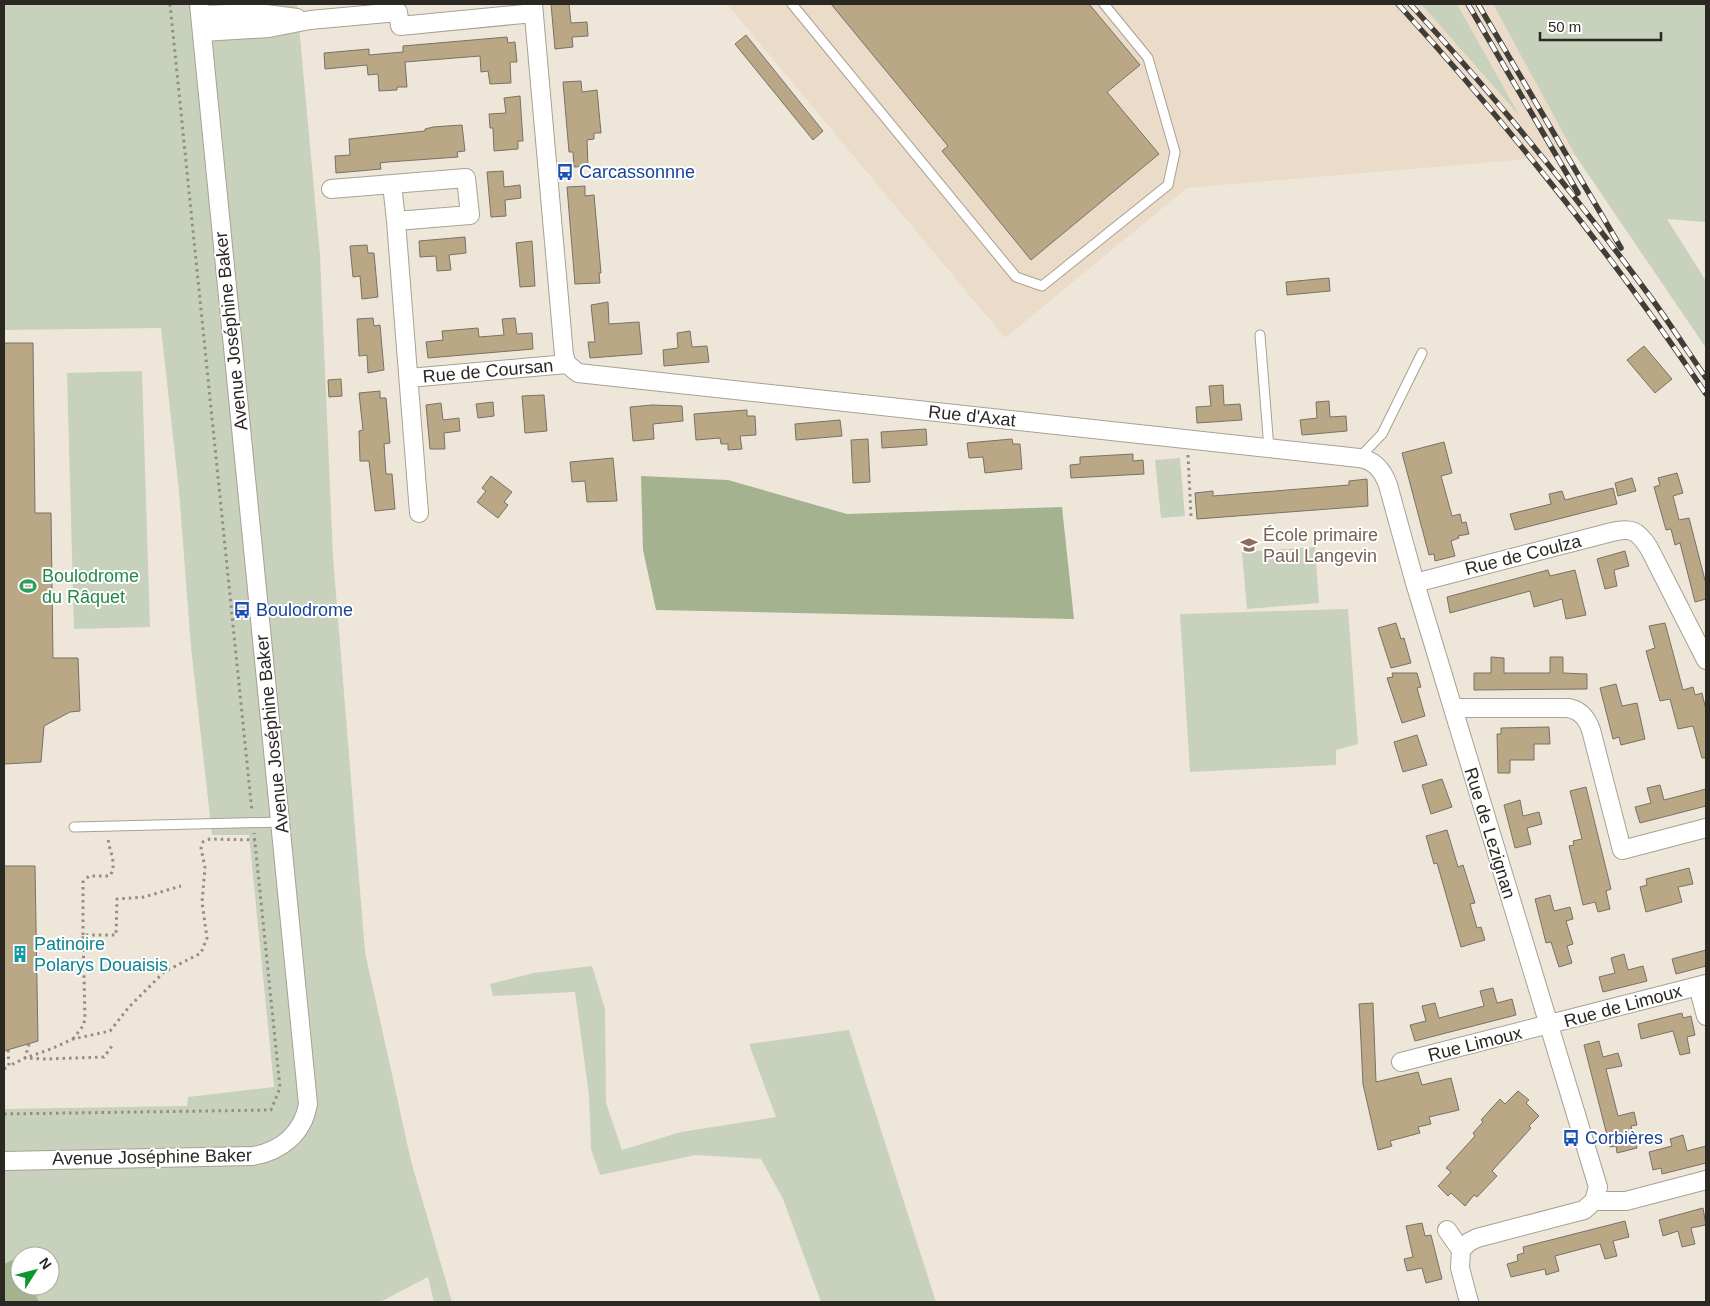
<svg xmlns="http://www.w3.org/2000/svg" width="1710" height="1306" viewBox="0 0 1710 1306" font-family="Helvetica,sans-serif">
<rect width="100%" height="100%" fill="#eee7d9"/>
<path fill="#ebdbc9" d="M727 4H1493L1575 155 1187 188 1005 338Z"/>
<path fill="#c8d1bb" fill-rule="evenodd" d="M4 4H297L320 255 333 557 365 952 411 1161 452 1302H434L428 1277 380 1302H4V1109L187 1106 188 1097 274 1087 249 835H212L191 647 179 491 161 328 4 330ZM20 1256H50V1286H20Z
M1421 4H1457L1519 115Z
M1493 4H1706V222L1667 219 1706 281V348L1575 155Z
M142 371 150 627 74 629 67 373Z
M1180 458 1185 516 1161 518 1155 460Z
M1315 547 1319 603 1247 609 1242 552Z
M1348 609 1358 744 1336 750V765L1190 772 1180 614Z
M592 966 605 1009 606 1103 622 1150 681 1132 776 1117 749 1044 849 1030 936 1302H821L783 1199 761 1159 696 1155 600 1175 591 1149 589 1095 575 992 493 996 490 984 534 973Z"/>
<path fill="#a4b290" d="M641 476 728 480 847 514 1062 507 1074 619 656 610 643 550Z
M19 1257 20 1286H32L39 1302H4V1264Z"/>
<path fill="#b9a785" stroke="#787266" d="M551 4H569L571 23 587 22 588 36 572 37 573 47 555 49Z
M831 4H1089L1140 65 1107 92 1159 154 1031 260 942 151 948 146Z
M746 35 823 131 813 140 735 44Z
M507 37 508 43 515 42 517 62H510L511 83 490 84 488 71 481 72 480 56 405 62 407 87H397V90L379 91 378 74 368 75 367 65 325 69 324 53 369 49V55L403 52V46Z
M581 81 582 92 597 90 601 133H594V139L587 140 588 166 574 167 573 152H569L563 82Z
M520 96 523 141H518V149L494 151 493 128H490L489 114 506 113 504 98Z
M462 125 465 151 457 152 458 157 388 162 380 163 381 169 336 173 335 156 350 155 349 139 425 131V129L433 127Z
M503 171 504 187 520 185 521 198 505 200 506 216 491 217 487 172Z
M585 186V196L594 195 601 273H599L600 283 575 284 567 187Z
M465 237 466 253 449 255 451 270 437 271 436 256 420 257 419 241Z
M532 241 535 286 520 287 516 243Z
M367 245 368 253H374L378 297 362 299 360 276 353 277 350 246Z
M1329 278 1330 291 1287 295 1286 282Z
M608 302 609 324 639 322 642 354 590 358 588 342H595L591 305Z
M373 318 374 326 380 325 384 370 368 373 367 355 359 356 357 319Z
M515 318 517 334 532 333 533 349 428 358 426 342 443 340 442 331 478 328 479 337 504 335 502 319Z
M690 331 692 347 707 346 709 362 664 366 663 350 678 348 677 333Z
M4 343H33L35 513H51L53 658H78L80 711 70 712 44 726 41 762 4 764Z
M1644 346 1672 379 1655 393 1627 360Z
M341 379 342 396 329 397 328 380Z
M1223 385 1224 405 1240 404 1242 420 1197 423 1196 407 1211 406 1209 386Z
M380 391V398H386L390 443 384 444 386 474H392L395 509 375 511 369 461H360L359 431 363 430 359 393Z
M544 395 547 431 525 433 522 396Z
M1329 401 1330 417 1346 416 1347 431 1302 435 1300 420 1317 418 1316 402Z
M493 402 494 416 478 418 476 404Z
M441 403 443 420 459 418 460 431 444 433 445 449H430L426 405Z
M652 405 682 406 683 421 653 424 654 439 633 441 630 407Z
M747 410V416H755L756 435 740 436 742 449 728 450V444H721L720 438 696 440 694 414Z
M840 420 842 436 796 440 795 424Z
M926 429 927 445 882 448 881 432Z
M868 439 870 482 853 483 851 440Z
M1012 439 1013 444H1020L1022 469 985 473 983 457 969 458 967 443Z
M1444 442 1452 473 1441 476 1452 516 1460 514 1462 523 1466 522 1469 534 1458 536 1459 538 1451 541 1455 556 1435 561 1434 554 1429 555 1402 453Z
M1133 454V461L1143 460 1144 474 1071 478 1070 465 1080 464V457Z
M613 458 617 501 587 502 585 481 572 482 570 462Z
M1677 473 1683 493 1673 496 1679 520 1689 518 1706 584V599L1695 602 1680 543 1675 545 1671 529 1666 530 1654 487 1660 485 1658 478Z
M491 476 512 492 504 502 508 505 498 518 477 502 486 491 482 488Z
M1632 478 1636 491 1618 496 1615 483Z
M1367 479 1368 506 1197 519 1195 493 1213 491V496L1349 485V481Z
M1613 488 1617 504 1515 530 1510 514 1551 504 1549 494 1562 491 1565 500Z
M1625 551 1629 566 1614 570 1617 586 1605 589 1597 559Z
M1548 570 1550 576 1575 570 1586 615 1566 619 1562 599 1534 607 1530 591 1450 613 1447 597Z
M1396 623 1401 639 1404 638 1411 663 1391 668 1378 628Z
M1665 623 1683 690 1693 687 1695 695 1702 693 1706 710V758H1702L1693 726 1678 729 1670 699 1660 701 1646 651 1655 648 1649 626Z
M1491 657 1504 658V673H1550V657H1563V673L1587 674V689L1474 690V673H1491Z
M1392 673H1417L1421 687 1417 688 1425 716 1402 723 1387 678 1393 677Z
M1616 684 1622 706 1637 703 1645 739 1621 745 1619 737 1613 739 1600 688Z
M1549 727 1550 744H1534V760H1510V773H1498L1497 734H1501V728Z
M1417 735 1427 765 1403 772 1394 742Z
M1442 779 1452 807 1431 814 1422 785Z
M1660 785 1664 800 1706 789V806L1640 823 1635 807 1651 803 1647 788Z
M1586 787 1611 889 1606 891 1610 909 1598 912 1595 902 1583 905 1569 846 1574 845 1573 841 1582 839 1570 791Z
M1520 800 1523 816 1539 812 1542 824 1527 828 1531 844 1515 848 1504 805Z
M1447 830 1458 867 1463 865 1475 903 1470 904 1477 928 1481 927 1485 940 1461 947 1437 863 1434 864 1426 836Z
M4 866H35L38 1041 4 1051Z
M1689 868 1693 884 1678 887 1682 902 1646 912 1640 887 1647 885 1646 879Z
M1550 895 1554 911 1570 907 1573 919 1566 921 1573 944 1567 946 1572 963 1559 967 1551 942 1546 943 1535 899Z
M1706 950V966L1676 974 1672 959Z
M1624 954 1628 970 1643 966 1647 981 1603 992 1599 977 1615 973 1611 958Z
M1493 988 1497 1003 1512 999 1516 1015 1415 1041 1410 1025 1426 1021 1422 1006 1435 1003 1439 1018 1484 1006 1480 991Z
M1373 1003 1376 1082 1418 1072 1422 1085 1451 1078 1459 1110 1429 1117 1431 1124 1418 1127 1420 1133 1390 1141 1392 1146 1378 1150 1363 1084 1360 1021 1359 1004Z
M1682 1013 1683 1018 1691 1016 1695 1035 1687 1037 1690 1053 1680 1055 1673 1031 1641 1039 1638 1024Z
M1599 1041 1603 1057 1618 1053 1622 1066 1606 1069 1618 1116 1634 1112 1637 1125 1631 1126 1637 1148 1617 1153 1616 1146 1610 1147 1584 1045Z
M1518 1091 1529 1100 1526 1103 1539 1116 1529 1126 1531 1128 1492 1171 1497 1176 1477 1197 1474 1195 1465 1206 1451 1193 1448 1196 1438 1186 1451 1172 1446 1168 1475 1136 1473 1133 1483 1122 1481 1120 1500 1099 1505 1104Z
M1683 1135 1687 1151 1706 1146V1163L1662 1174 1661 1168 1653 1170 1649 1152 1672 1146 1670 1139Z
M1703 1208 1706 1225 1691 1228 1695 1244 1682 1247 1678 1231 1663 1236 1659 1220Z
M1625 1221 1629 1237 1613 1241 1617 1256 1605 1259 1600 1244 1555 1256 1559 1271 1546 1275 1545 1269 1511 1277 1507 1264 1518 1261 1517 1255 1524 1253 1523 1247Z
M1422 1223 1425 1236 1431 1235 1442 1279 1426 1283 1422 1268 1407 1271 1404 1259 1413 1257 1406 1226Z"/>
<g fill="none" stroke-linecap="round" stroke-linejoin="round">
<g stroke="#a8a194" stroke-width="11">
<path id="service" d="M792 4 1016 277 1042 286 1168 185 1175 152 1148 58 1104 4
M1260 335 1269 449
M1359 458 1382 434 1422 353
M74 827 281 822"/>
</g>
<g stroke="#a8a194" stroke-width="20">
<path id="minor" d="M533 4 564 355 567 364 578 373 1359 458C1375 460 1383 471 1388 485L1415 583 1598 1187 1594 1201 1584 1210 1477 1238 1469 1242 1461 1250
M200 15 258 13 297 18
M202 32 269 28 310 20 398 12 400 26 534 13
M392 184 396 221
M331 189 466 178 470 215 396 221 419 513
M409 378 567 364
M1415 583 1612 532C1632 527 1638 531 1649 548L1706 660
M1453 708H1568C1581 710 1587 719 1591 730L1622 850 1706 828
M1698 986 1706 1016
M1401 1062 1706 984
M4 1161 253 1156C282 1151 303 1133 308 1104L199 4
M1594 1201H1626L1706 1180
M1447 1230 1461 1250 1460 1268 1469 1302"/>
</g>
<path stroke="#938d84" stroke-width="3" stroke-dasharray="2.5 4" stroke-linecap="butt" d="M170 4 252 812
M1188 455 1191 516
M83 935V882L89 876H110C118 862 108 850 108 837
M73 1039 83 1026 85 1019 83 935H116L117 899 144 897 181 886
M29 1044 25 1058 51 1049 73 1039 110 1031 129 1007 164 972 201 953 207 938 202 902 205 868 201 848 203 842 210 839 255 840
M8 1050 9 1066 25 1058 46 1059 104 1057 112 1046
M4 1069 9 1066
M4 1114 271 1110 280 1088 254 833"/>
<use href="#service" stroke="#fff" stroke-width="9"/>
<use href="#minor" stroke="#fff" stroke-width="18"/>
<g stroke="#413d37" stroke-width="5.5">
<path id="rail" d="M1398 4C1510 127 1613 256 1706 394
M1410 4C1494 95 1572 191 1646 291 1667 319 1686 349 1706 378
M1468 4 1578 193
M1478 4 1621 248"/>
</g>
<use href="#rail" stroke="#fff" stroke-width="4" stroke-dasharray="11" stroke-linecap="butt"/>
</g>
<defs>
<g id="bus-bare" transform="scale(1.35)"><path d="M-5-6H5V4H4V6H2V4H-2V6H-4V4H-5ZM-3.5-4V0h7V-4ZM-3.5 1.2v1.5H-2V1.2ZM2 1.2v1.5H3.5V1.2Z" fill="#1a4fb4" stroke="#fff" stroke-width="2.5" paint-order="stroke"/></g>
<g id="school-bare" transform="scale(1.35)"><path d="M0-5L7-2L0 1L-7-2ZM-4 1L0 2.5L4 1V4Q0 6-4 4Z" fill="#8d6e63" stroke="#fff" stroke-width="2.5" paint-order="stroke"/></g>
<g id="stadium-bare" transform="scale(1.35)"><path d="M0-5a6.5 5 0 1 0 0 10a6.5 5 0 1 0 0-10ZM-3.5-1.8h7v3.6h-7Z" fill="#2e9e5b" stroke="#fff" stroke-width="2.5" paint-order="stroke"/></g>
<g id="building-bare" transform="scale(1.35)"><path d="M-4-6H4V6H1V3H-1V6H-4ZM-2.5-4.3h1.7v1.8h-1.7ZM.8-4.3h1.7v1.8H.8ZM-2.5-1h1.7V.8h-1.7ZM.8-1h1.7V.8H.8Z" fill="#0f9aa8" stroke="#fff" stroke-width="2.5" paint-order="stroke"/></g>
</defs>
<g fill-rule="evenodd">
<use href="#bus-bare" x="565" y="172"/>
<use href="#school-bare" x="1249" y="545"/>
<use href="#stadium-bare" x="28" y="586"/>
<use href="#bus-bare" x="242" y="610"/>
<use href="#building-bare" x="20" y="954"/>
<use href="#bus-bare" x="1571" y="1138"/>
</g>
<g text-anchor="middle" stroke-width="4" stroke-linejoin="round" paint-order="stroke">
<g font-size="18" fill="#164399" stroke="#fff" text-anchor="start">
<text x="579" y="178">Carcassonnne</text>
<text x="256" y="616">Boulodrome</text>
<text x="1585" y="1144">Corbières</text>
</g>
<g font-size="18" fill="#2b2823" stroke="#fff">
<text transform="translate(231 331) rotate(-96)" y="6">Avenue Joséphine Baker</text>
<text transform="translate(488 371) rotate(-5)" y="6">Rue de Coursan</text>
<text transform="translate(972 416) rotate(6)" y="6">Rue d'Axat</text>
<text transform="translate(1523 555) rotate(-14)" y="6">Rue de Coulza</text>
<text transform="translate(272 734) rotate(-96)" y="6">Avenue Joséphine Baker</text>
<text transform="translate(1490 833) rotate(73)" y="6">Rue de Lezignan</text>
<text transform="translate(1623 1006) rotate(-15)" y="6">Rue de Limoux</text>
<text transform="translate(1475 1044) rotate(-14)" y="6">Rue Limoux</text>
<text transform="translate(152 1157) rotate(-1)" y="6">Avenue Joséphine Baker</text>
</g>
<g font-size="18" fill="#785e54" stroke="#fff" text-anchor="start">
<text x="1263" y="541">École primaire<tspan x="1263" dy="21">Paul Langevin</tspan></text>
</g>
<g font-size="18" fill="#27864d" stroke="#fff" text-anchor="start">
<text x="42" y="582">Boulodrome<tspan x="42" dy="21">du Râquet</tspan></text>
</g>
<g font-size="18" fill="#0d838f" stroke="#fff" text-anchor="start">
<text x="34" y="950">Patinoire<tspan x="34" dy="21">Polarys Douaisis</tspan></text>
</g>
</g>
<rect width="1710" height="1306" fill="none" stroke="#2b2823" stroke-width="10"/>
<g transform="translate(35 1271) rotate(54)"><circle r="24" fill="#ffffff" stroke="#aaa9a7"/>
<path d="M0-4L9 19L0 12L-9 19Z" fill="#0b972d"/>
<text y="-8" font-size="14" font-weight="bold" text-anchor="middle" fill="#2b2823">N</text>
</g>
<path d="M1540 32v8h121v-8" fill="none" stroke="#2b2823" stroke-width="2.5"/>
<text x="1548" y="32" font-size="15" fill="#2b2823" stroke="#ffffff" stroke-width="4" paint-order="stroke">50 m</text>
</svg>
